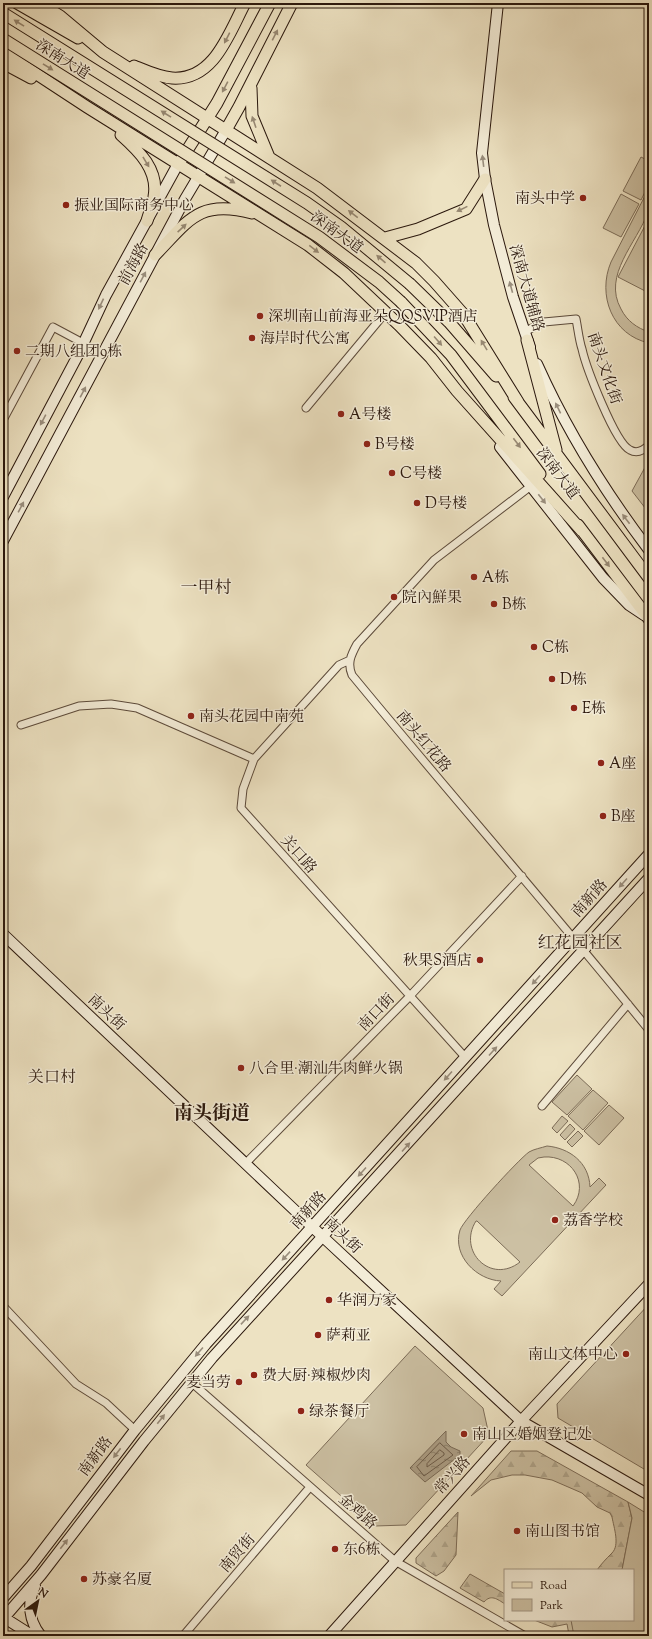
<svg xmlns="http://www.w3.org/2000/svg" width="652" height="1639" viewBox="0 0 652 1639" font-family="'Sorts Mill Goudy','Noto Serif SC',serif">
<defs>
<pattern id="forest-firs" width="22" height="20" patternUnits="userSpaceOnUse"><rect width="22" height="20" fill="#ccc0a3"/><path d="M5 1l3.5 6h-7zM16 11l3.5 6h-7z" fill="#afa48b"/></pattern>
<pattern id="water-ripples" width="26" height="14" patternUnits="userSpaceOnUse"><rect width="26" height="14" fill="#ab9d84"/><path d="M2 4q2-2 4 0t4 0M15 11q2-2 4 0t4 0" fill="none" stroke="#8b7f6a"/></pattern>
</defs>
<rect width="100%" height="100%" fill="#ede2c2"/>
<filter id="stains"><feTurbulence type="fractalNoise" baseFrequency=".005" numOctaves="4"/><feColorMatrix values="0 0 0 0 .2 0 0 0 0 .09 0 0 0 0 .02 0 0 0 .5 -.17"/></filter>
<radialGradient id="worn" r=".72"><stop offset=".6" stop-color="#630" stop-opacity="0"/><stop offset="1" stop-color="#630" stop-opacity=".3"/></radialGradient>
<path fill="url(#forest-firs)" stroke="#7c6c58" d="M511 1451H537L628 1502 632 1518 622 1570H597C602 1563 606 1559 612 1553 620 1545 614 1528 612 1517L610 1513 597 1507 582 1493 552 1480 525 1475H512L491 1480 471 1496Z
M458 1512 456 1555 444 1571 436 1576 416 1563V1558Z
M470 1574 505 1594V1604C497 1599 491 1594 484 1602L460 1588Z
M534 1620H571L575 1635 565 1636 569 1635 567 1624 552 1627Z"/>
<path fill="#ccc0a3" stroke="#7c6c58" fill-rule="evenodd" d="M641 157 649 161V184L641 200 623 191Z
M649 188C649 195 651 206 648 212 637 243 602 275 621 309 627 321 637 328 649 332V343C612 335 597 295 611 262Z
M621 194 639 204 621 237 603 228Z
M649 218V293L618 277Z
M649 460V513L632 491Z
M577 1075 592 1089 567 1115 552 1102Z
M593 1090 608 1103 583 1130 568 1116Z
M609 1105 624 1118 599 1145 584 1131Z
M562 1116 568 1121 557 1133 552 1128Z
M570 1124 575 1129 565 1140 560 1135Z
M578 1131 583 1136 572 1147 567 1142Z
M547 1146C569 1148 589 1162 590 1187L599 1178 606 1185 502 1296 494 1289 501 1281C477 1280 452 1256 460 1230 464 1219 518 1160 529 1152 534 1149 541 1148 547 1146ZM544 1157C571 1155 590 1183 573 1206L529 1165 538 1158ZM476 1221H477L520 1262C491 1285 457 1251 476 1221Z
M649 1304V1472L558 1418 557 1404Z
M415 1346 483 1408 489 1435 406 1525 375 1526 306 1465Z
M628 1502 649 1515V1636H574L571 1620H633V1570H622L632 1518Z"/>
<path fill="url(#water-ripples)" stroke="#786854" d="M446 1431V1442L451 1447 460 1451V1455L425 1482 410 1468Z"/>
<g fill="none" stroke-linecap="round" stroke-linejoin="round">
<path stroke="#6b5a48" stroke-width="1" d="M440 1443 453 1455 424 1476 417 1467Z
M440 1450 444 1453V1455L427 1467V1464Z"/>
<g stroke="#5c4a3a" stroke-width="9">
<path id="street" d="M524 332 544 322 576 319C578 329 579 340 582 349 586 367 615 443 630 450 637 454 644 450 649 445
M306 408 386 312
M3 420 53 327 83 343
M531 486 434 560 357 644C351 655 347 663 352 675 450 794 552 910 649 1030
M350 660 339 665 254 759 243 789 241 808 465 1057
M21 725 79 706 111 704 137 708 254 759
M542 1106 628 1004
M245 1164 409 997 522 876
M3 1306 76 1384 106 1403 135 1430
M191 1382 395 1561 525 1636
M183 1636 310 1487"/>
</g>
<g stroke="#2b180d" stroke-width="12">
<path id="secondary" d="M498 3 482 153 485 179 494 225 513 297 530 347
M537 364C567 431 605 492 649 550
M500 447 603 578 629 605 644 615
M3 497 78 355 106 295 178 164
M3 541 185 199 226 130
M3 934 323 1237 521 1421 649 1495
M35 1586C27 1603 29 1621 41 1636
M3 1598 31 1566 135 1430 206 1344 649 854
M3 1617 33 1636
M3 1619 41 1575 144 1441 212 1358 649 878
M329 1636 521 1421 649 1284"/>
</g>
<g stroke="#2b180d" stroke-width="13">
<path id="primary" d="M17 3 78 38
M39 3 60 16 103 52 317 188 416 263 434 281 464 315 518 402
M3 52 87 107 308 245 344 273 399 325 431 358 457 391 582 531
M3 63 31 78
M134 66C146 71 159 77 172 78 214 81 229 33 245 3
M251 88 252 116 269 157
M226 130 239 107 292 3
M121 135C139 151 159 170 154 197 153 205 149 213 147 221
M181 160 217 103 270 3
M385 238 418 229 466 209 485 179
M155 255C189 220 199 199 252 213
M410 284 449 322 496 376
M401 302 451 355 540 474
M527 340 556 450
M514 397 649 578
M578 525 649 619"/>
</g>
<use href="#street" stroke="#f3ecd7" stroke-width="7"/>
<use href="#secondary" stroke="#f3ecd7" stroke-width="10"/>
<use href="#primary" stroke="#ede2c2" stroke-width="11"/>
<g stroke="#2b180d" stroke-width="13" stroke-linecap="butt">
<path id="primary-bridge" d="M3 13 307 203 341 227 410 284
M3 39 319 237 379 282 401 302"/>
</g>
<use href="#primary-bridge" stroke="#ede2c2" stroke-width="11"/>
</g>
<defs><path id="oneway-solid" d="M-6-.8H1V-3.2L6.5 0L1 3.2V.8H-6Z"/></defs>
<g fill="#968771">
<use href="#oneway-solid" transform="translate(19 23) rotate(-148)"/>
<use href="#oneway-solid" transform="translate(275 35) rotate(-63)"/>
<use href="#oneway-solid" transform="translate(227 38) rotate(117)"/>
<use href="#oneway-solid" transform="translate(48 67) rotate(32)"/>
<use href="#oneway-solid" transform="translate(225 87) rotate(118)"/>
<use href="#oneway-solid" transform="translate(166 114) rotate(-148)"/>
<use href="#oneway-solid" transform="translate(254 122) rotate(-109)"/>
<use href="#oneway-solid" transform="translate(146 162) rotate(59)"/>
<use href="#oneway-solid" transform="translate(230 180) rotate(32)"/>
<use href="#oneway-solid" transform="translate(276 183) rotate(-147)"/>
<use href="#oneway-solid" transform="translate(462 209) rotate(154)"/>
<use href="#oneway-solid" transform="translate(353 214) rotate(-143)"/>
<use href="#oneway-solid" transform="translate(182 228) rotate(-43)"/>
<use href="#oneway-solid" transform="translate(314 249) rotate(38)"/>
<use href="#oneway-solid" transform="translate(381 259) rotate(-139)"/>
<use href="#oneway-solid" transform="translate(438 341) rotate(49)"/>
<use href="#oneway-solid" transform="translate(484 345) rotate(-121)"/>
<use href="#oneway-solid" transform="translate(517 443) rotate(53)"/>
<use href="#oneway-solid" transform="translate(606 562) rotate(53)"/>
</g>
<g fill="#998d7c">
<use href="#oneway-solid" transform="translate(483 161) rotate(-97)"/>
<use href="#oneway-solid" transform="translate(143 277) rotate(-62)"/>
<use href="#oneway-solid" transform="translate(511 287) rotate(-105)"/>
<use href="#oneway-solid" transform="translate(101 304) rotate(115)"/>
<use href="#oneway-solid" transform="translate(83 392) rotate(-62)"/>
<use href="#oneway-solid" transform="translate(558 408) rotate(-116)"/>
<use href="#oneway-solid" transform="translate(43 420) rotate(118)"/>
<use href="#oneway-solid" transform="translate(542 499) rotate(52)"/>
<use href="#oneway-solid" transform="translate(21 507) rotate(-62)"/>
<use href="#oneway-solid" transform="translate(626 519) rotate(-127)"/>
<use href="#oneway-solid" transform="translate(623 883) rotate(132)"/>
<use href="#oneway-solid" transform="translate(536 980) rotate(132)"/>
<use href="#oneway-solid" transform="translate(493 1051) rotate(-48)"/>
<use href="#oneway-solid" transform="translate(448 1076) rotate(132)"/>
<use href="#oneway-solid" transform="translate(406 1147) rotate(-48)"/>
<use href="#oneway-solid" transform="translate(362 1172) rotate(132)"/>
<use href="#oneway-solid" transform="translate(286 1256) rotate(133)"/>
<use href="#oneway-solid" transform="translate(245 1320) rotate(-47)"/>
<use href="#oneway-solid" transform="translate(199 1352) rotate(131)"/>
<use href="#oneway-solid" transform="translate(161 1419) rotate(-52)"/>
<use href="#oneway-solid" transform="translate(117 1453) rotate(127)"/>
<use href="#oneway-solid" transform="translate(64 1544) rotate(-52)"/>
</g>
<g fill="#8f2418" stroke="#f3ecd7" stroke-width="1.5">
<circle cx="583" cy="198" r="4"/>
<circle cx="66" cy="205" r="4"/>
<circle cx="260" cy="316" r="4"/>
<circle cx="252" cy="338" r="4"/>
<circle cx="17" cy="351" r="4"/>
<circle cx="341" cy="414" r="4"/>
<circle cx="367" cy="444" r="4"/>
<circle cx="392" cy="473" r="4"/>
<circle cx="417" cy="503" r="4"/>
<circle cx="474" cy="577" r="4"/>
<circle cx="394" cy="597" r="4"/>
<circle cx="494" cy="604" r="4"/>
<circle cx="534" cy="647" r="4"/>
<circle cx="552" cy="679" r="4"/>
<circle cx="574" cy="708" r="4"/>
<circle cx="191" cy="716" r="4"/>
<circle cx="601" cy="763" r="4"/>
<circle cx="603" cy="816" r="4"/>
<circle cx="480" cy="960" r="4"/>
<circle cx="241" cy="1068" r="4"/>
<circle cx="555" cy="1220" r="4"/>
<circle cx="329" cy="1300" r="4"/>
<circle cx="318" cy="1335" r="4"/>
<circle cx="626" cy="1354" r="4"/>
<circle cx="254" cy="1375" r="4"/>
<circle cx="239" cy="1382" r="4"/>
<circle cx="301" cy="1411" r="4"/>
<circle cx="464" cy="1434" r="4"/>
<circle cx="517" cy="1531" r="4"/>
<circle cx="335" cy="1549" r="4"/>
<circle cx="84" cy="1579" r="4"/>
</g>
<g text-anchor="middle" stroke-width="3" stroke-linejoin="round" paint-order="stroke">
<g font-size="15" fill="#2b180d" stroke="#f3ecd7">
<text transform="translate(63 59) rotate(32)" y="5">深南大道</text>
<text transform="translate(337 232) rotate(36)" y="5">深南大道</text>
<text transform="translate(133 264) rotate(-62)" y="5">前海路</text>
<text transform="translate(527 288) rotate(74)" y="5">深南大道辅路</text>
<text transform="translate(605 368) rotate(71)" y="5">南头文化街</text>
<text transform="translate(558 473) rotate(53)" y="5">深南大道</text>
<text transform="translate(424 741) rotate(50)" y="5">南头红花路</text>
<text transform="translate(299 854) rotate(48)" y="5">关口路</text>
<text transform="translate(589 898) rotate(-48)" y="5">南新路</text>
<text transform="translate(107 1012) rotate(43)" y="5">南头街</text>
<text transform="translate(376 1012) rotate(-46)" y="5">南口街</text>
<text transform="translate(308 1210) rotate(-48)" y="5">南新路</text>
<text transform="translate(343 1235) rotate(43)" y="5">南头街</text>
<text transform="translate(95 1456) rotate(-53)" y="5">南新路</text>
<text transform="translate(452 1475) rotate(-48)" y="5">常兴路</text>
<text transform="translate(358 1511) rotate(41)" y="5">金鸡路</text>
<text transform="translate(237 1553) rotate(-49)" y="5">南贸街</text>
</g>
<g font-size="15" fill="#2b180d" stroke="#f3ecd7" text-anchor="start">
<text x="575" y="203" text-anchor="end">南头中学</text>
<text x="74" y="210">振业国际商务中心</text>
<text x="268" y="321">深圳南山前海亚朵QQSVIP酒店</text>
<text x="260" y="343">海岸时代公寓</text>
<text x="25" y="356">二期八组团9栋</text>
<text x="349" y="419">A号楼</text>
<text x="375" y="449">B号楼</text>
<text x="400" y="478">C号楼</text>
<text x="425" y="508">D号楼</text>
<text x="482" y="582">A栋</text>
<text x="402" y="602">院內鮮果</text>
<text x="502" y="609">B栋</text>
<text x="542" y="652">C栋</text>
<text x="560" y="684">D栋</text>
<text x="582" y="713">E栋</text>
<text x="199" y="721">南头花园中南苑</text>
<text x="609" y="768">A座</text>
<text x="611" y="821">B座</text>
<text x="472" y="965" text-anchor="end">秋果S酒店</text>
<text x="249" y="1073">八合里·潮汕牛肉鲜火锅</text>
<text x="563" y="1225">荔香学校</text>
<text x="337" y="1305">华润万家</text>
<text x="326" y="1340">萨莉亚</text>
<text x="618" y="1359" text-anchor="end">南山文体中心</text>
<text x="262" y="1380">费大厨·辣椒炒肉</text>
<text x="231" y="1387" text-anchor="end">麦当劳</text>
<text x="309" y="1416">绿茶餐厅</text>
<text x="472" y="1439">南山区婚姻登记处</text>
<text x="525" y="1536">南山图书馆</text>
<text x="343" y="1554">东6栋</text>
<text x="92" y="1584">苏豪名厦</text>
</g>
<g font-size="16" fill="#2b180d" stroke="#f3ecd7">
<text x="52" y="1082">关口村</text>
</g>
<g font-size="17" fill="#2b180d" stroke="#f3ecd7">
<text x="206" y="593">一甲村</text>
<text x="580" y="948">红花园社区</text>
</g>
<g font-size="19" font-weight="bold" fill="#2b180d" stroke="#f3ecd7">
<text x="212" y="1119">南头街道</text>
</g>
</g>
<rect width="652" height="1639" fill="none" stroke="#ede2c2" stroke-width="16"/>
<rect x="4" y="4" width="644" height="1631" fill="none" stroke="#2b180d" stroke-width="2"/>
<rect x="8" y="8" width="636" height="1623" fill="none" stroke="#2b180d"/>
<rect x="504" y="1569" width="130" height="52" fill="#f3ecd7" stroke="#a39786"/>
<rect x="512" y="1582" width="20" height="6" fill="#ede2c2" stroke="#a39786"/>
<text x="540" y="1589" font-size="12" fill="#2b180d">Road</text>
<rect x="512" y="1599" width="20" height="12" fill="#ccc0a3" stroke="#a39786"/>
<text x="540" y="1609" font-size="12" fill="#2b180d">Park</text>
<g transform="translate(38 1601) rotate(33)" stroke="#f3ecd7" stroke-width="3" paint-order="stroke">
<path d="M0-3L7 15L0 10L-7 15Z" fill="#2b180d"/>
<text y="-6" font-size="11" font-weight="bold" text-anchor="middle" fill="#2b180d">N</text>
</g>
<rect width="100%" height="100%" filter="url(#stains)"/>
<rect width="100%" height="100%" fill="url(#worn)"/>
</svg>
